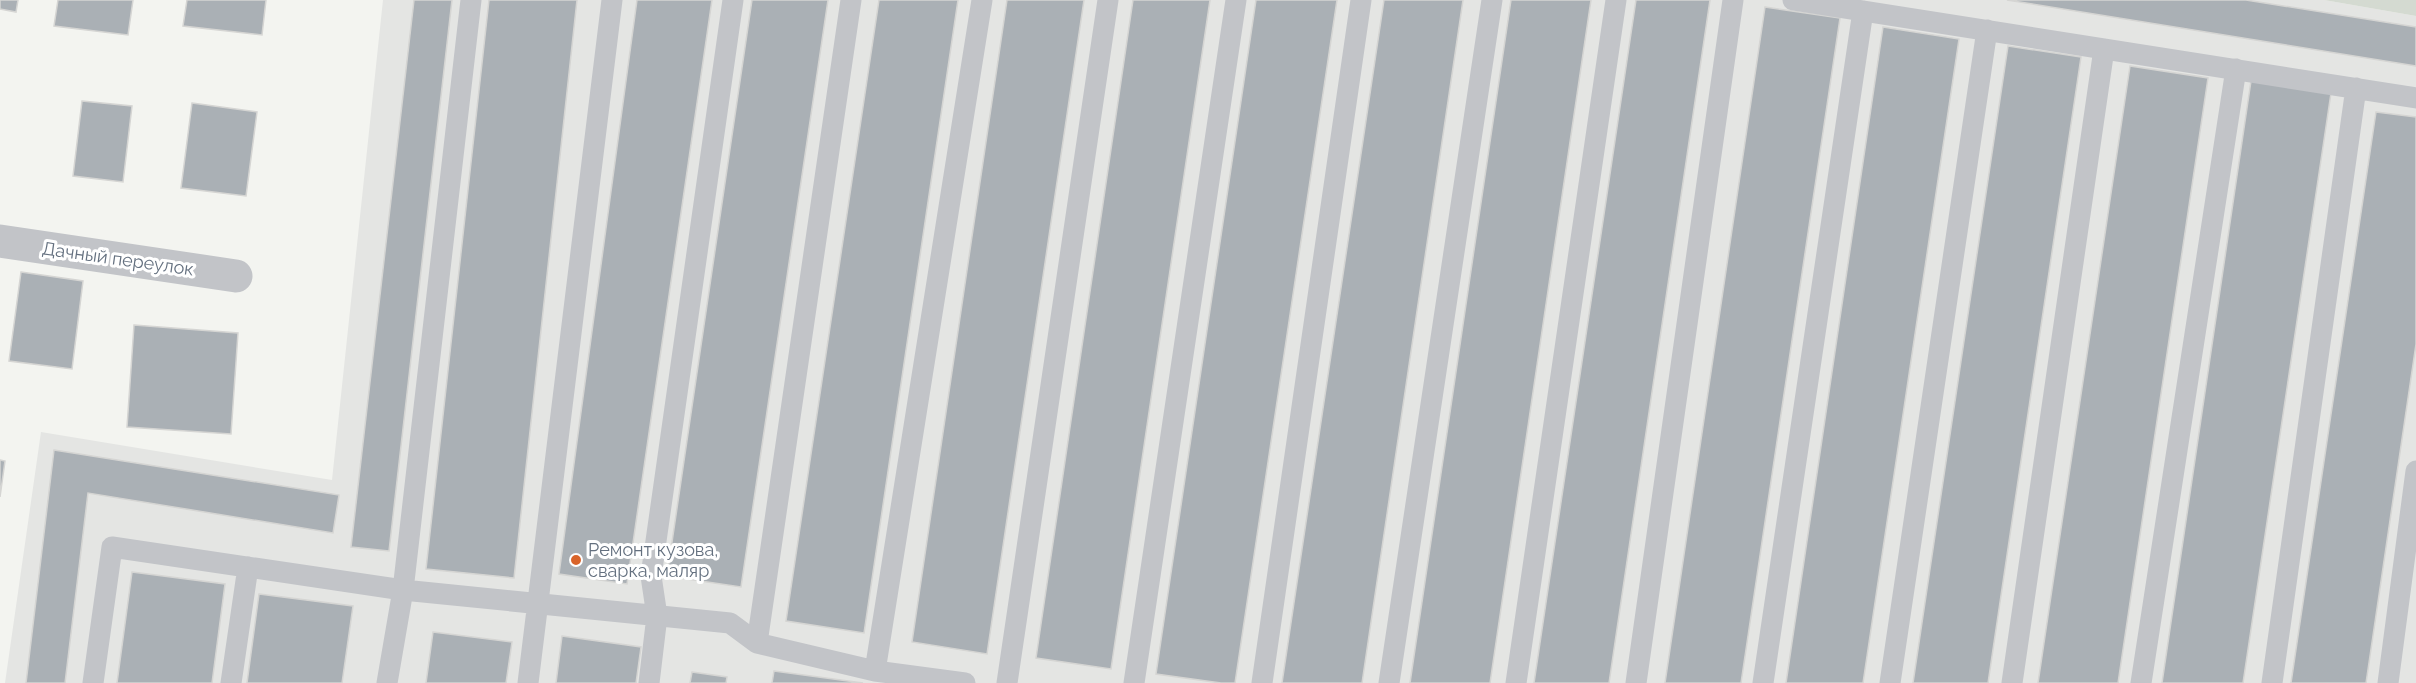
<svg xmlns="http://www.w3.org/2000/svg" width="2416" height="683" viewBox="0 0 2416 683" font-family="Raleway,sans-serif">
<rect width="100%" height="100%" fill="#f3f4f0"/>
<path fill="#e4e5e3" d="M383 0H2324L2416 16V683H5L41 432 332 480Z"/>
<path fill="#d4dad1" d="M2324 0H2416V16Z"/>
<path fill="#aab0b5" stroke="#d5d5d3" stroke-width="1.5" d="M0 0H18L16 12 0 9Z
M58 0H133L128 35 54 26Z
M187 0H266L262 35 183 26Z
M414 0H452L389 551 351 547Z
M489 0H577L514 578 426 569Z
M637 0H712L627 584 559 574Z
M752 0H828L741 587 667 576Z
M879 0H958L864 633 786 621Z
M1007 0H1084L987 654 912 642Z
M1133 0H1210L1111 669 1036 658Z
M1256 0H1337L1235 683H1221L1156 674Z
M1384 0H1463L1362 683H1282Z
M1511 0H1591L1490 683H1410Z
M1636 0H1710L1609 683H1534Z
M2007 0H2246L2416 27V66Z
M1765 7 1840 18 1741 683H1665Z
M1883 27 1959 39 1863 683H1786Z
M2008 46 2081 57 1988 683H1913Z
M2130 66 2208 78 2118 683H2038Z
M2251 81 2331 93 2243 683H2162Z
M82 101 132 106 123 182 73 176Z
M192 103 257 112 246 196 181 188Z
M2376 112 2416 117V344L2366 683H2291Z
M21 272 83 281 72 369 9 361Z
M134 325 238 333 231 434 127 427Z
M54 450 339 495 333 533 88 493 65 683H26Z
M0 460 5 461 0 497Z
M132 572 225 584 212 683H117Z
M259 594 353 606 342 683H247Z
M433 632 512 642 506 683H426Z
M562 636 641 647 636 683H556Z
M774 671 863 683H772Z
M692 672 727 677 726 683H690Z"/>
<g fill="none" stroke-linecap="round" stroke-linejoin="round">
<path stroke="#c2c4c8" stroke-width="21" d="M1793 0 2416 98
M757 643 851 0
M875 671 982 0
M93 683 112 547 403 590 730 623 757 643 875 671 965 683
M231 683 248 567
M387 683 403 590 471 0
M528 683 612 0
M649 683 657 616 651 576 733 0
M1007 683 1108 0
M1134 683 1236 0
M1262 683 1361 0
M1389 683 1492 0
M1516 683 1616 0
M1636 683 1733 0
M1763 683 1863 11
M1890 683 1987 30
M2012 683 2104 49
M2141 683 2236 69
M2272 683 2356 88
M2388 683 2416 471"/>
<path stroke="#c2c4c8" stroke-width="33" d="M0 241 236 276"/>
</g>
<circle fill="#d9642a" stroke="#fff" stroke-width="2" cx="576" cy="560" r="6"/>
<g text-anchor="middle" stroke-width="6" stroke-linejoin="round" paint-order="stroke">
<g font-size="18" fill="#64707f" stroke="#fff">
<text transform="translate(118 259) rotate(8)" y="6">Дачный переулок</text>
</g>
<g font-size="18" fill="#64707f" stroke="#fff" text-anchor="start">
<text x="588" y="556">Ремонт кузова,<tspan x="588" dy="21">сварка, маляр</tspan></text>
</g>
</g>
</svg>
